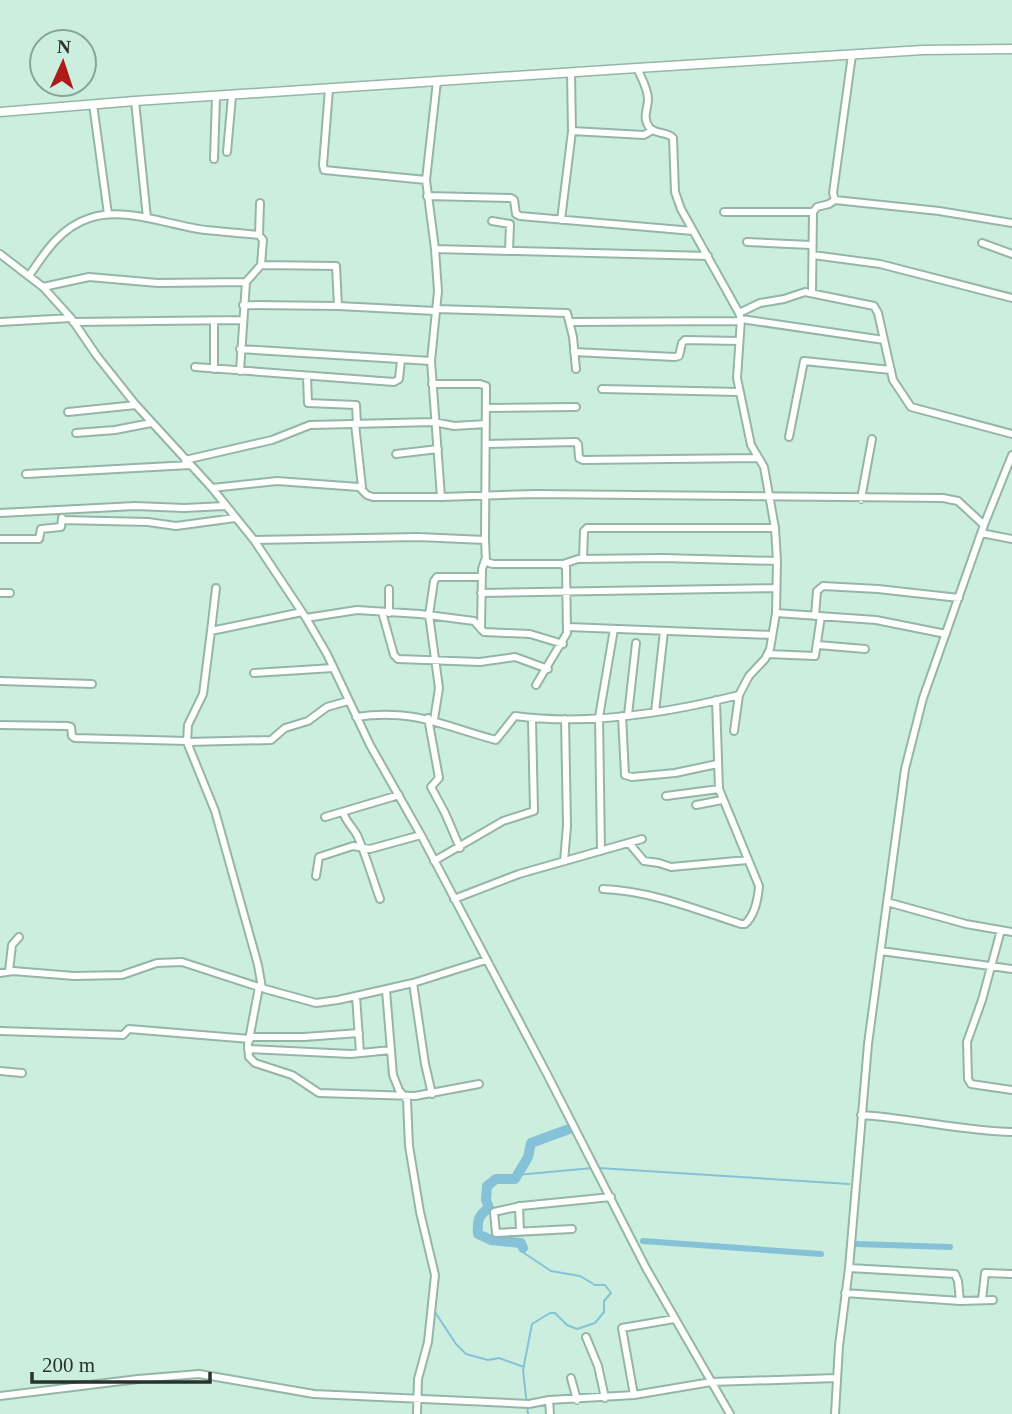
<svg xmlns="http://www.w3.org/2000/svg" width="1012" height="1414" viewBox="0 0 1012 1414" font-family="Georgia,serif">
<rect width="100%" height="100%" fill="#cceedf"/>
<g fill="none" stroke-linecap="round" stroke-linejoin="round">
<path stroke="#86c2d7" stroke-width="2" d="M599 1168 849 1184
M516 1175 593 1168
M523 1248 521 1251 551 1271 580 1276 595 1285H605L611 1293 604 1301V1312L595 1323 577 1329 567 1325 555 1313H550L532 1324 523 1370 528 1414
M435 1312 456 1344 466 1354 488 1360 499 1358 524 1367"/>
<path stroke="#86c2d7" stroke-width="6" d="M643 1241 821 1254
M856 1244 950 1247"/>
<path stroke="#86c2d7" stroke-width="10" d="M523 1248 521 1243 491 1240 478 1234C477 1222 478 1215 489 1208L486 1200 487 1186 496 1179H515L528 1157 531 1143 569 1129"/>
<g stroke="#95b6a7" stroke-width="10">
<path id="minor" d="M637 68C641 77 648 89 648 99 648 109 642 117 649 127 655 135 667 131 673 138L675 192 681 209 739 313 741 319 737 378 751 445 764 467 775 528 777 561 776 613 770 649 765 659 749 676 739 695 734 731
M437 81 426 180 435 249 438 291 431 361 441 497 535 494 943 498 958 501 984 525
M329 89 323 165 324 170 426 180
M135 101 147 218
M93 104 108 214
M572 131 644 135 653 130
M227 152 232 96
M214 159 216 96
M427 196 511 198 514 200 516 214 520 216 693 231
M835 200 833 193 852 55
M724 212H813
M561 220 572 131 571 73
M492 221 510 224 509 251
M259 235 260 203
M747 242 811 245
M982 243 1012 254
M435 249 708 256
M0 254 43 287 71 318 97 356 136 405 212 488 254 540 306 618 327 654 370 745 421 835 548 1076 646 1268 730 1414
M813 255 880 264 1012 298
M261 265 336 266 338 306
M29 276C45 252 61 227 90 218 124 206 171 226 206 230 224 232 242 233 259 235L263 240 261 265 246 282 158 283 89 277 43 287
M812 292 813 212 817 207 829 204 835 200 939 211 1012 223
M243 305 338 306 435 311
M437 309 567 313 573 337 576 369
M739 313 760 303 784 299 805 292 874 306 878 313 893 380 911 407 1012 434
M741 319 884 340
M0 322 71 318
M73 322 242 320
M571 322 740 321
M240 349 431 361
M574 352 675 357 679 356 682 343 685 340 739 341
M195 367 394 382 399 379 401 360
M214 369V321
M240 371 246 282
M307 376 308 403 356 405 357 424
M432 384H480L486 386 485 540 486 562 493 564H562L566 567 567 633 536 685
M602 389 739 392
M486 408 576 407
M68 412 136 405
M355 424 362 487
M76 433 115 430 151 423
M789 437 804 361 891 370
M486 444 576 442 578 444 579 458 583 460 757 458
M396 454 438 449
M185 460 272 440 310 425 434 422 454 426 486 424
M26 474 190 465
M212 488 277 481 359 487 367 495 373 497H441
M861 499 872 439
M0 513 135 506 184 508 225 506
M62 520 148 522 176 526 235 518
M981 533 1012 539
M0 539H39L41 529 61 527 62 518
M254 540 418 537 485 540
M583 559 584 531 587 528H775
M563 564 578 559 663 558 777 561
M389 589V613
M0 593H10
M481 593 776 588
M382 612 394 655 398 659 480 662 515 657 548 669
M776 613 876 620 946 634
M815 616 817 591 823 586 878 589 959 598
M306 618 357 610 420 614 474 621 484 632 530 634 563 644
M568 627 772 635
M481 629 482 569 485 560
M211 631 216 588
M818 645 865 649
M768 654 815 656 821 616
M254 673 333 668
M0 681 92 684
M655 712 664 631
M628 715 636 643
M622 716 625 775 632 777 675 773 717 764
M356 717C414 708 443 726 496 740L515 716C589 726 668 713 739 695
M428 718 439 778 431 787 445 813 460 848
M434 720 439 688 429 615 434 581 437 577H482
M0 725 68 726 71 727 72 736 75 738 187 741
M187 742 271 740 285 728 308 721 327 707 348 701
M666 796 719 789
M696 805 722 800
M343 812C346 822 352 826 357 835 366 855 372 877 380 899
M325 817 399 795
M629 843 644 861 659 863 671 867 747 860
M601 851 599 717 614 629
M434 861 503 821 534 811 532 720
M564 861 567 826 565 719
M316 876 319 857 353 846 370 849 421 835
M603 889C651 891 695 909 741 924H745C755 915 758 899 759 886L719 789 716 700
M454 899 519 874 642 839
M887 902 966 924 1012 932
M1001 930 982 1000 967 1042 968 1079 971 1084 1012 1090
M881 951 1012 969
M9 971 12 945 19 937
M0 973 13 971 74 976 122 975 157 963 182 962 265 989 316 1003 338 1000 413 983 486 960
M413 983 425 1064 432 1094
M259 987 248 1045 249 1057 255 1063 292 1075 319 1093 415 1096 479 1084
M262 988 258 965 215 811 187 742 188 725 203 694 211 631 302 612
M386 990 393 1075 399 1090 407 1100 409 1146 420 1212 435 1275 428 1342 418 1379 417 1414
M356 996 360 1053
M0 1031 123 1035 129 1029 250 1039
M250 1037H304L359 1033
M248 1049 351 1054 391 1050
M0 1071 22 1073
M861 1115C912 1118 961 1131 1012 1132
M519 1206 520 1231
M572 1229 496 1233 494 1212 521 1206 611 1197
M849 1268 955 1274 958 1281 960 1301 993 1300
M845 1293 960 1301
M982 1300 985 1273 1012 1274
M586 1337 598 1366 605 1398
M571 1378 577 1400
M634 1395 622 1328 674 1319
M0 1396 138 1379 199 1374 314 1394 529 1404 549 1400 634 1395 711 1382 837 1378
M549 1400 550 1414
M835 1414 839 1346 849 1268 868 1044 905 769 923 698 984 525 1012 455"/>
</g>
<g stroke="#95b6a7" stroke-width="11">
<path id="major" d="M0 112 135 101 637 68 923 50 1012 49"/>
</g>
<use href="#minor" stroke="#fff" stroke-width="6"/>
<use href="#major" stroke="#fff" stroke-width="8"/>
</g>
<g transform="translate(63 63) rotate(3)"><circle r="33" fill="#cceedf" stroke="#8aa398" stroke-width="2"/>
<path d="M0-5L12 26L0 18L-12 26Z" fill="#ad1c17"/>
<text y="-10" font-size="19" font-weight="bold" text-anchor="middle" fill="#26332e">N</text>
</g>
<path d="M32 1372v10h178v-10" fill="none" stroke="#26332e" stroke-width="3.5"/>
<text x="42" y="1372" font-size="21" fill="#26332e" stroke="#cceedf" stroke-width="5" paint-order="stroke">200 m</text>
</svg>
